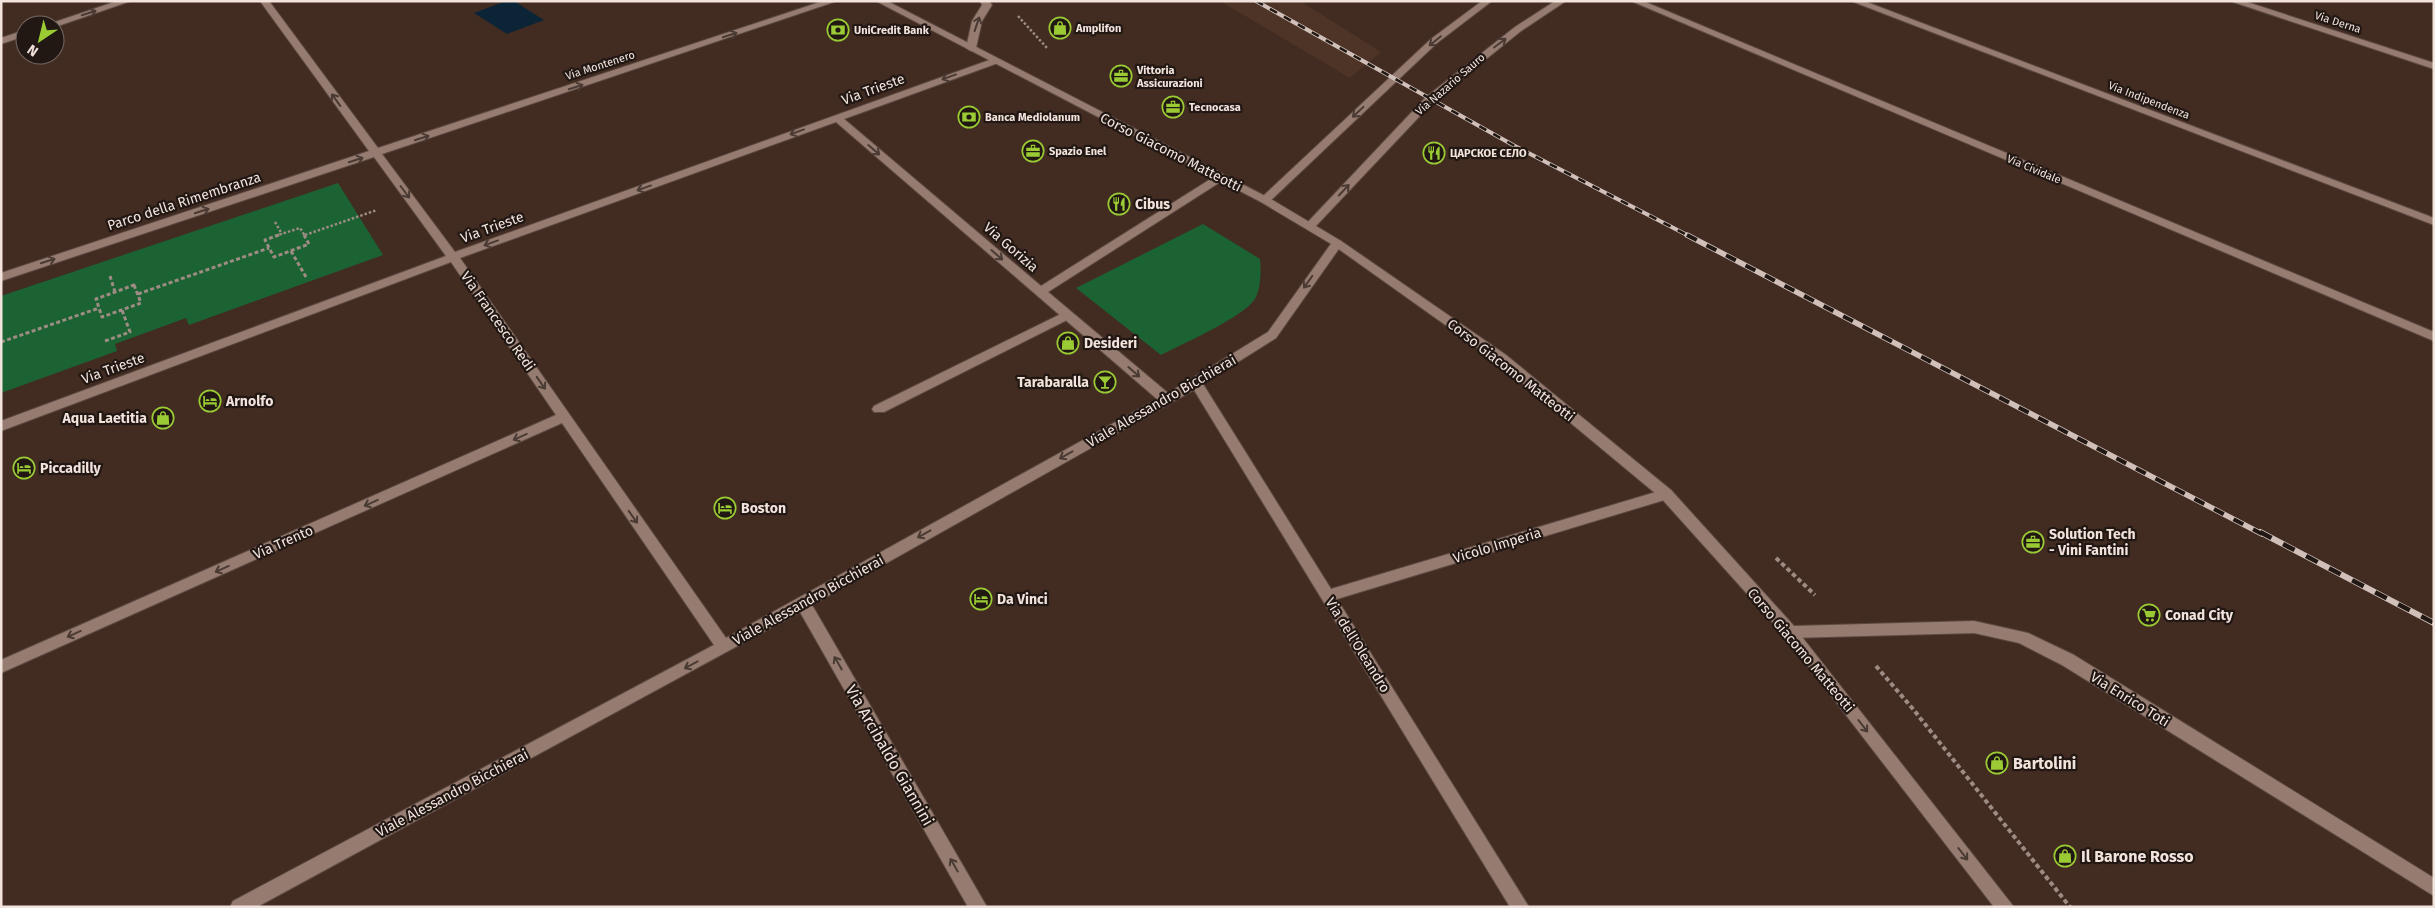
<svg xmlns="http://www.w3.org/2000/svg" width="2435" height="908" viewBox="0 0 2435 908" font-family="'Fira Sans',sans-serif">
<rect width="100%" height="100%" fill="#422c22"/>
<path fill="#4e3426" d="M1220 1H1300L1381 52 1350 78Z"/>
<path fill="#1b6332" d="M338 183 383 255 189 325 186 318 115 344 117 351 1 393V296Z
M1203 224 1260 259C1261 271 1261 286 1256 297 1247 316 1182 344 1161 355L1076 288Z"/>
<path fill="#0b2436" d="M506 1H514L544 20 507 34 474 13Z"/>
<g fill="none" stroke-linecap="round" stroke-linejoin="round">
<g stroke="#5d4a42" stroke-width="2">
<path id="service" d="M1067 311 1071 312 1073 315 1071 318 884 412H874L872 409 874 406Z"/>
</g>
<g stroke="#5d4a42" stroke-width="2">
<path id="minor" d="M117 1H131L55 27V25H46Z
M260 1H269L378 148 823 1H837L382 154 455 252 995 58 998 59V63L844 119 1041 286 1217 175H1225V179L1048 292 1168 393 1268 332 1333 241H1341L1343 243 1276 338 1203 384 1331 589 1666 489 1671 490 1673 494 1671 498 1337 599 1529 907H1510L1194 390 812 605 987 907H968L800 612 257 907H230L233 901 714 645 562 423 1 673V660L556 415 451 262 1 431V421L446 256 374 157 1 281V273L369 151ZM836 122 1157 399 726 638 460 258Z
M980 1H989L992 5 982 21 976 48 971 51 966 48 972 21 982 5Z
M1631 1H1643L2434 332V341Z
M1851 1H1864L2434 218V225Z
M2230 1H2244L2434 63V69Z
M25 30V36L1 44V38Z
M1790 626 1795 628 2014 907H1994L1785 636 1782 632 1785 628Z"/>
</g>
<g stroke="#5d4a42" stroke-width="2">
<path id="tertiary" d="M1482 1H1492L1437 43 1269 202H1261V198L1431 39Z
M1555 1H1566L1521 31 1434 101 1314 228H1306V224L1426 97 1515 27Z"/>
</g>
<g stroke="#5d4a42" stroke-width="2">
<path id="secondary" d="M876 1H887L1269 198 1341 241 1506 355 1671 490 1794 626 1974 621 2028 633 2074 655 2434 878V896L2062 665 2019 643 1974 633 1790 638 1785 636 1661 498 1496 361 1333 245 1261 202Z"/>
</g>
<path stroke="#9e8c84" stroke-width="2.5" stroke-dasharray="2.5 2" stroke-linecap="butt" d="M1018 16 1047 48
M275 222 282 234
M305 235 377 210
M275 236 300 228 305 236"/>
<path stroke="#9e8c84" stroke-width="3" stroke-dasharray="4 2.5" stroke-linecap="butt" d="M279 235 265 240 274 257 309 244 304 235
M291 251 306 277
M110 276 115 292
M134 285 141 303 102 317 96 299Z
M138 294 269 248
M105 341 130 332 122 310
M1 342 99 308"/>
<path stroke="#9e8c84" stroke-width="4" stroke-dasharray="4.5 3" stroke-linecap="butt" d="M1776 558 1815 595
M1876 666 1913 709 2070 907"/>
<use href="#service" fill="#967c70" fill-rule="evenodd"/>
<use href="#minor" fill="#967c70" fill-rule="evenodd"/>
<use href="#tertiary" fill="#967c70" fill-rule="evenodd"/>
<use href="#secondary" fill="#967c70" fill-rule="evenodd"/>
<g stroke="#d0c0b9" stroke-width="4">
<path id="rail-far2" d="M1256 1 1513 145 1689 236"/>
</g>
<g stroke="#d0c0b9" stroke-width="5.5">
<path id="rail-far1" d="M1687 235 2262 534"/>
</g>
<g stroke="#d0c0b9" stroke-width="6">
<path id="rail" d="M2260 532 2434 623"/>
</g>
<use href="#rail-far2" stroke="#211713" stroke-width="2.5" stroke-dasharray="8" stroke-linecap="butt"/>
<use href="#rail-far1" stroke="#211713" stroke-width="4" stroke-dasharray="11" stroke-linecap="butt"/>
<use href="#rail" stroke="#211713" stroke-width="4.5" stroke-dasharray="13" stroke-linecap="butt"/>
</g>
<defs><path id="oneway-shaft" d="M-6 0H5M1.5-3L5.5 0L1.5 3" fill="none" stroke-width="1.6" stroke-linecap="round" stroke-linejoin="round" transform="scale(1.25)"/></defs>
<g stroke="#4a3a34">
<use href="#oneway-shaft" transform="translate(89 13) rotate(-18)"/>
<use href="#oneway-shaft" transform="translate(977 24) rotate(-71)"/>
<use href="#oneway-shaft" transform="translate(730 35) rotate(-18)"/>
<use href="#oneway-shaft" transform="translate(1435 41) rotate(141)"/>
<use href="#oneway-shaft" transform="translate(1500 43) rotate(-37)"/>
<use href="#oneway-shaft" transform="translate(949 77) rotate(160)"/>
<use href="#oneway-shaft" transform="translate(576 87) rotate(-18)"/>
<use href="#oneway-shaft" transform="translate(336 100) rotate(-126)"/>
<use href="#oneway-shaft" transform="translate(1358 112) rotate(137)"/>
<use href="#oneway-shaft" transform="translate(797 132) rotate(160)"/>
<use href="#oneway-shaft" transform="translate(422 138) rotate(-18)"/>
<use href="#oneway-shaft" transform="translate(874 150) rotate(41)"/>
<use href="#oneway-shaft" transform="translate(356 160) rotate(-18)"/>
<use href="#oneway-shaft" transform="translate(644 188) rotate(160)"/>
<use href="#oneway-shaft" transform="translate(1344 190) rotate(-47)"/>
<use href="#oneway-shaft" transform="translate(405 192) rotate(53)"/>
<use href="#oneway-shaft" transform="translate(202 211) rotate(-18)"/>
<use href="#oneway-shaft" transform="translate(491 243) rotate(160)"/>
<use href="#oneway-shaft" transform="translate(997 255) rotate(41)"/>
<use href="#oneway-shaft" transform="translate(48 261) rotate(-18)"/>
<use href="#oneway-shaft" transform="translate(1308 282) rotate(125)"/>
<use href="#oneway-shaft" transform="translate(1134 372) rotate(41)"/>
<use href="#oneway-shaft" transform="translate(541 383) rotate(55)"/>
<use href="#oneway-shaft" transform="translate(520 437) rotate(156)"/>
<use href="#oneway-shaft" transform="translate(1066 455) rotate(151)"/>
<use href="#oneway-shaft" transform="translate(371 503) rotate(156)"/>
<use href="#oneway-shaft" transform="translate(633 517) rotate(55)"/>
<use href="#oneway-shaft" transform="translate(924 534) rotate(151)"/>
<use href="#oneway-shaft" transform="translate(222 569) rotate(156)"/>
<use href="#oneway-shaft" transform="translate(74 634) rotate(156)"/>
<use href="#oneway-shaft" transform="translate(838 663) rotate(-120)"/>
<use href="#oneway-shaft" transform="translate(691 665) rotate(152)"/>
<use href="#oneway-shaft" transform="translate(1863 726) rotate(52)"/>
<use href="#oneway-shaft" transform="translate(1963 854) rotate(52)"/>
<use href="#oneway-shaft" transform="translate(954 865) rotate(-120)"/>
</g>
<defs>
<g id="shop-ring" transform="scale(1.125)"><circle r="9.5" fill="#211713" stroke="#9acb34" stroke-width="1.5"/><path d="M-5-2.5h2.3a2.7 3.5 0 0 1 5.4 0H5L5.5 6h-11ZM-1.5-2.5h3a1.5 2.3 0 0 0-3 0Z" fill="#9acb34"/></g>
<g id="bank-ring" transform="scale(1.125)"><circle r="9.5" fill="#211713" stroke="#9acb34" stroke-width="1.5"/><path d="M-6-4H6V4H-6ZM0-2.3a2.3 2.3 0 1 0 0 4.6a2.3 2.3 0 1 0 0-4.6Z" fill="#9acb34"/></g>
<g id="office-ring" transform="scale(1.125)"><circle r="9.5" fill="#211713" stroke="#9acb34" stroke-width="1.5"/><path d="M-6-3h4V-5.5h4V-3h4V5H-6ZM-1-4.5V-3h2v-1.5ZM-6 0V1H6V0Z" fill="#9acb34"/></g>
<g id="restaurant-ring" transform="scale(1.125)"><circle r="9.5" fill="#211713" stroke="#9acb34" stroke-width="1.5"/><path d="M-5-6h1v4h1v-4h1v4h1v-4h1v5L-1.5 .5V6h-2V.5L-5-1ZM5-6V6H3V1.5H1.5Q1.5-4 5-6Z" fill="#9acb34"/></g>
<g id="bar-ring" transform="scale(1.125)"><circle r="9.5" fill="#211713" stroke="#9acb34" stroke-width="1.5"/><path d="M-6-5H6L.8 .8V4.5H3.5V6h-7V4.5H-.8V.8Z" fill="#9acb34"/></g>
<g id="hotel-ring" transform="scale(1.125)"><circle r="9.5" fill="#211713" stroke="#9acb34" stroke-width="1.5"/><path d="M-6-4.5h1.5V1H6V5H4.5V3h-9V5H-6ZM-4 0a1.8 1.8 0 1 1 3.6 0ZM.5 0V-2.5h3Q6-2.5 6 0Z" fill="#9acb34"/></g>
<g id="supermarket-ring" transform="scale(1.125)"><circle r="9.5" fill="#211713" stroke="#9acb34" stroke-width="1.5"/><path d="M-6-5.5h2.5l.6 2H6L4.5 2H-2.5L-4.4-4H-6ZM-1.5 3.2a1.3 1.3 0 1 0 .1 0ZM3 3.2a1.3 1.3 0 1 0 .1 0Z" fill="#9acb34"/></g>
</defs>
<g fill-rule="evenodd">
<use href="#shop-ring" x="1060" y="28"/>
<use href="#bank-ring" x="838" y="30"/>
<use href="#office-ring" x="1121" y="76"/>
<use href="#office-ring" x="1173" y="107"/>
<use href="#bank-ring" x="969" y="117"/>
<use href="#office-ring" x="1033" y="151"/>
<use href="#restaurant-ring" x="1434" y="153"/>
<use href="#restaurant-ring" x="1119" y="204"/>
<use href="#shop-ring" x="1068" y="343"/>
<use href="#bar-ring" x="1105" y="382"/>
<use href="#hotel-ring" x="210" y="401"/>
<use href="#shop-ring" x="163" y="418"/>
<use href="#hotel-ring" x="24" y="468"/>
<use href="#hotel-ring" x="725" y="508"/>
<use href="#office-ring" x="2033" y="542"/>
<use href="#hotel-ring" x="981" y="599"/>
<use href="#supermarket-ring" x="2149" y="615"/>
<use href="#shop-ring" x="1997" y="763"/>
<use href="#shop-ring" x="2065" y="856"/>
</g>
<g text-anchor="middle" stroke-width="4.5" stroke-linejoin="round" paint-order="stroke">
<g font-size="11" fill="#f2e4dd" stroke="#211713">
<text transform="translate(2338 22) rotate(18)" y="4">Via Derna</text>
<text transform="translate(600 65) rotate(-18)" y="4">Via Montenero</text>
<text transform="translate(1450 84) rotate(-41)" y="4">Via Nazario Sauro</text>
<text transform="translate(2149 100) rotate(21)" y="4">Via Indipendenza</text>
<text transform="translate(2034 169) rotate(23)" y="4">Via Cividale</text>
</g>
<g font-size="11" font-weight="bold" fill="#f2e4dd" stroke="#211713" text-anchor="start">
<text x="1076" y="32">Amplifon</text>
<text x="854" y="34">UniCredit Bank</text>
<text x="1137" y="74">Vittoria<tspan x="1137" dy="13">Assicurazioni</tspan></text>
<text x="1189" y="111">Tecnocasa</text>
<text x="985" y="121">Banca Mediolanum</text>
<text x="1049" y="155">Spazio Enel</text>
<text x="1450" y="157">ЦАРСКОЕ СЕЛО</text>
</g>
<g font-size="14" fill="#f2e4dd" stroke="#211713">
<text transform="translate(873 89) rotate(-20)" y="5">Via Trieste</text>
<text transform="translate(1171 152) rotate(27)" y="5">Corso Giacomo Matteotti</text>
<text transform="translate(184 201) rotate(-18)" y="5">Parco della Rimembranza</text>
<text transform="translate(492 227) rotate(-20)" y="5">Via Trieste</text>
<text transform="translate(1011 247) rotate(41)" y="5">Via Gorizia</text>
<text transform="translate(498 321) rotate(55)" y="5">Via Francesco Redi</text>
<text transform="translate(113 368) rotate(-20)" y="5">Via Trieste</text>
<text transform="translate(1511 370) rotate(38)" y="5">Corso Giacomo Matteotti</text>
<text transform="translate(1161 401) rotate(-30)" y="5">Viale Alessandro Bicchierai</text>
<text transform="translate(283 542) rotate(-24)" y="5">Via Trento</text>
<text transform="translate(1497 545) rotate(-17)" y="5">Vicolo Imperia</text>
<text transform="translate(808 600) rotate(-29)" y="5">Viale Alessandro Bicchierai</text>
<text transform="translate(1358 645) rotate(58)" y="5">Via dell'Oleandro</text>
<text transform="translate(1801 650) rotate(50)" y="5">Corso Giacomo Matteotti</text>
<text transform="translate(2130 699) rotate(32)" y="5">Via Enrico Toti</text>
<text transform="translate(452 793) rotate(-28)" y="5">Viale Alessandro Bicchierai</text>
</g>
<g font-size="14" font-weight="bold" fill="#f2e4dd" stroke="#211713" text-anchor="start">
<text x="1135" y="209">Cibus</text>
<text x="1084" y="348">Desideri</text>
<text x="1089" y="387" text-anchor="end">Tarabaralla</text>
<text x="226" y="406">Arnolfo</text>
<text x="147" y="423" text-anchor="end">Aqua Laetitia</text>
<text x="40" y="473">Piccadilly</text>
<text x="741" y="513">Boston</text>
<text x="2049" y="539">Solution Tech<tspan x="2049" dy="16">- Vini Fantini</tspan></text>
<text x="997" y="604">Da Vinci</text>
<text x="2165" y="620">Conad City</text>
</g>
<g font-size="16" fill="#f2e4dd" stroke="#211713">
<text transform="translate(890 755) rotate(60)" y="6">Via Arcibaldo Giannini</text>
</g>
<g font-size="16" font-weight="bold" fill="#f2e4dd" stroke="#211713" text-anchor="start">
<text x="2013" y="769">Bartolini</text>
<text x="2081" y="862">Il Barone Rosso</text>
</g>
</g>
<rect width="2435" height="908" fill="none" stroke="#f2e4dd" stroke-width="5"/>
<g transform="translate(40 40) rotate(215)"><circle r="24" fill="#211713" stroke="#756964"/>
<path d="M0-4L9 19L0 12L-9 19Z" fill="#9acb34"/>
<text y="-8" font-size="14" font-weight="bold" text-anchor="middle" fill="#f2e4dd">N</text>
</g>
</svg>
